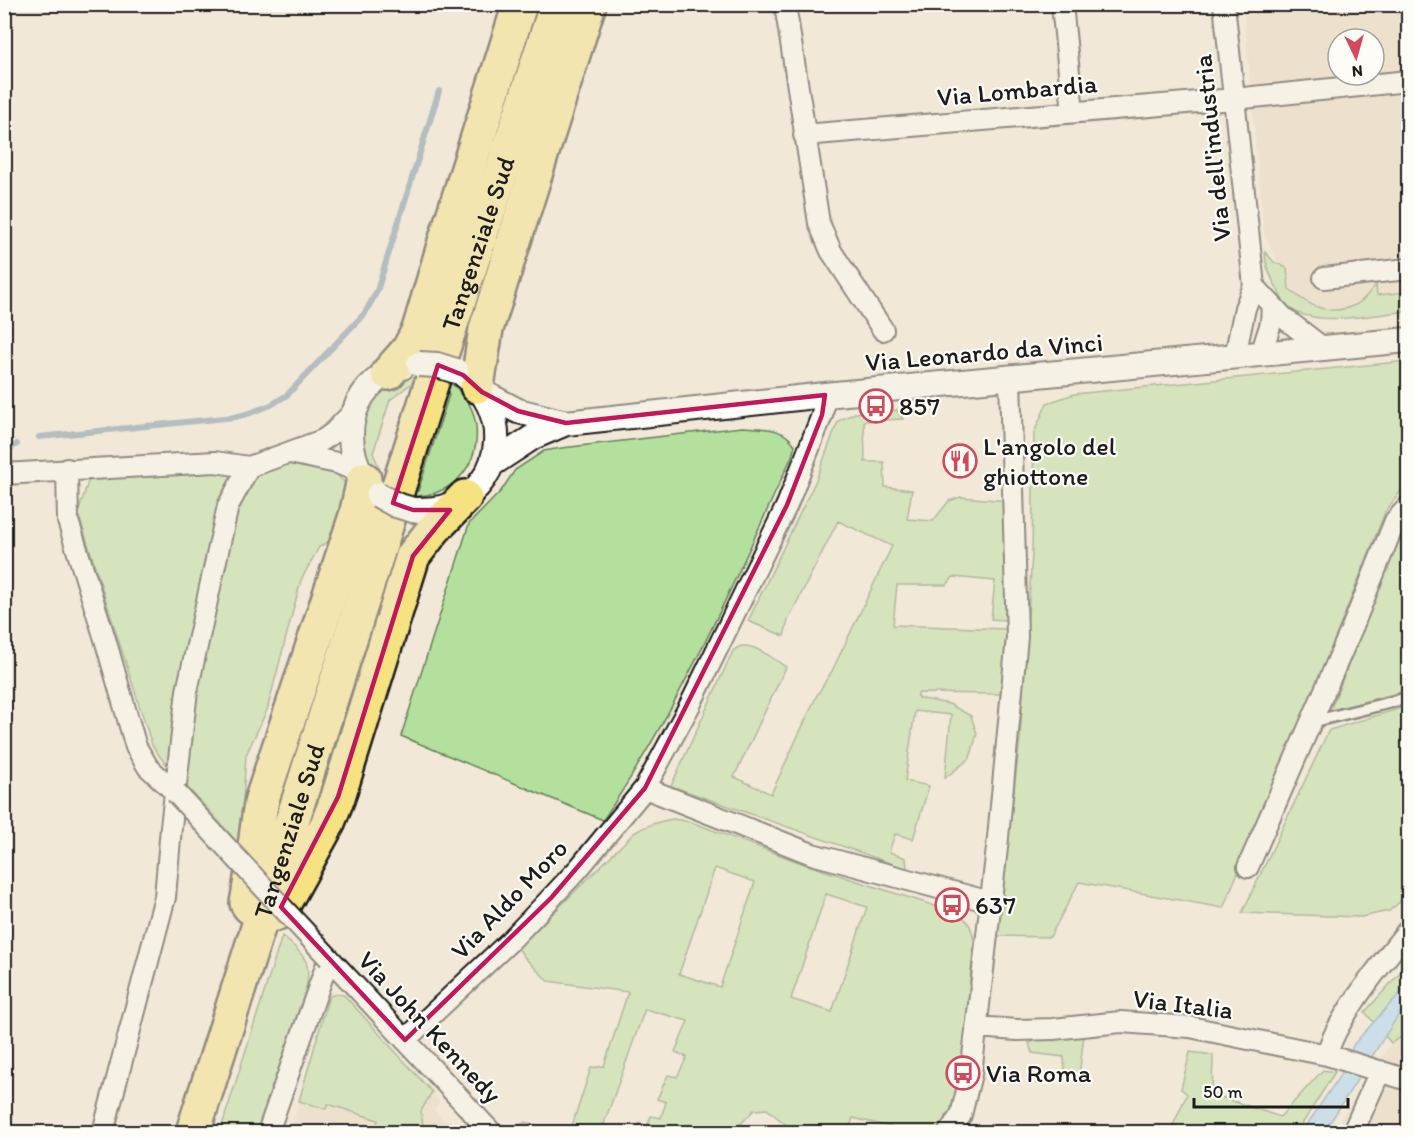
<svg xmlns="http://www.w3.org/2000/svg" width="1413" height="1137" viewBox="0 0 1413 1137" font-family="Itim,sans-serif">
<rect width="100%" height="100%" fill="#f1e8d7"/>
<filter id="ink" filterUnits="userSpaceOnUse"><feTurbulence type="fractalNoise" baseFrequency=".0167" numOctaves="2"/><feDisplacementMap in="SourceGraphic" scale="12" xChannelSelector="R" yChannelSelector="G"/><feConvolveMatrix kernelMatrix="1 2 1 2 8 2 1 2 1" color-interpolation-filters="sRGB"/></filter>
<g filter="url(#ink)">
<path fill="#e9dac0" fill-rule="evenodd" d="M1243 5H1408V302L1327 311 1312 306 1290 290 1264 233ZM1338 39H1374V75H1338Z
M1408 1033V1132H1332L1391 1043Z
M432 1092 440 1102 434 1110 444 1121 452 1120V1132H424L421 1111Z
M299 1101 326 1109 327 1104 378 1120 375 1132H290Z"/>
<path fill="#b4e09d" stroke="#687e5c" stroke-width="1.5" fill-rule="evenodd" d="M1265 252 1274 262 1287 268 1289 289C1308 306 1330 317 1355 305 1363 302 1370 291 1376 285L1377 295 1408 292V311C1377 314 1312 329 1287 306 1283 302 1280 295 1278 290 1271 278 1265 266 1265 252Z
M1408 361V486L1400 492 1385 512 1306 712 1223 908 1079 882 1050 937 997 936 1020 739 1032 554 1034 433 1047 403 1074 394Z
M418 373C428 376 440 378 449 382 459 388 468 400 472 410 489 456 455 503 405 495 398 493 389 491 383 487 375 481 368 471 361 463L364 402 402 374ZM412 383 449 395 418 491 384 479 373 453 390 400Z
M897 410 903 419 864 421 865 462H884L885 487 912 490 907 519 933 521 949 501 961 497 1007 501 1005 620 991 619 995 581 953 577 947 585H897L893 625 1006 629 1003 694 918 693V698L949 704 971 716 977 734 970 758 945 778 951 715 915 711 905 781 929 786 913 839 895 834 889 852 906 858 907 869 671 786 733 651C747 636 773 659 786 667L734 777 771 794 817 695 832 671 892 546 838 521 788 620 784 636 748 621 816 480 838 421 855 413Z
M742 427C764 429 782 426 795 445L792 456C735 580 680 707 603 820L401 736 469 524 501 491 515 470 544 451 562 448Z
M309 461 330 468 351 489 343 533 319 547 301 580 267 710 246 755 240 845 161 758 152 745 78 513 88 482 99 475Z
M1408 526V690L1330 711 1402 529Z
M1408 706V895L1389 911 1361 917 1242 913 1329 730Z
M673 819 691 822 804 864 957 913C969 920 972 928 974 941L960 1083 949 1117 939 1132H911L853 1118 848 1132H795L767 1109 754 1110 733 1132H637L640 1123 647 1126 651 1116 661 1118 666 1102 657 1099 668 1075 677 1077 687 1057 675 1052 688 1021 645 1009 601 1132H570L591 1068 604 1066 628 992 548 981 525 958 518 948 634 833C647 825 658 821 673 819ZM715 868 755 882 720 987 679 974ZM826 894 867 907 832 1012 791 999Z
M282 936C305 956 313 961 305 992L257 1132H220Z
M1408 964V1033L1391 1043 1365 1012Z
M337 994 344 995 432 1092 421 1111 424 1132H375L378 1120 328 1104 326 1109 299 1101 329 996Z
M1084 1034 1079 1077 1065 1075 1064 1057 1032 1053 1029 1043 1049 1035Z
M1190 1052 1213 1055 1212 1094 1280 1117 1323 1070 1335 1072 1297 1132H1170L1187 1094 1181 1089Z
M525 1122 558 1132H510Z"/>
<path fill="#9fd4fd" stroke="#6b8aa3" stroke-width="1.5" d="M1408 984V1000L1324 1132H1302L1339 1077 1354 1044Z"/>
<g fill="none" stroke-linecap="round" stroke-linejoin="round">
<path stroke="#6b8aa3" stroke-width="6" d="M39 437 235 417 250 413 271 405 287 395 365 313 377 291 439 91
M4 452 17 444"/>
<g stroke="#1c1c1c" stroke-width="15">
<path id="service" d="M1311 722 1408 698"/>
</g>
<g stroke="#1c1c1c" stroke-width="24">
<path id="minor" d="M785 4 819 223 831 251 883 330
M1062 4 1073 112
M1224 4 1254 286 1245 308 1235 356
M804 135 1234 99 1408 81
M1324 278 1408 269
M1254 286 1284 318 1323 348
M1261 354 1271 323 1272 305
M290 453 337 463 359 472
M67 469 68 521 105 639 136 747 148 767 176 793
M4 474 215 462 249 467
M645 788 812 854 990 902
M1248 867 1352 628 1395 521 1408 507
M976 1027 1017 1030 1053 1029 1121 1022 1190 1027 1327 1055 1408 1080
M405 1040 509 942 551 898 579 868 645 788 690 705 787 505 822 415 825 395
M1327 1055C1335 1019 1385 960 1408 930
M103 1132 165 897 171 827 187 691 228 506 249 467 323 440 334 432 355 410
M268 1132 329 958 491 1132
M949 1132 961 1115 971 1074 997 848 1017 637 1010 378
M1353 1132 1380 1071"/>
</g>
<g stroke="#1c1c1c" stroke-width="28">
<path id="tertiary" d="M482 392 518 411 566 423
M492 464 533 437 566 423 825 395 1408 340
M374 491C336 451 345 384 402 367
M413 510C427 510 440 510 453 504 507 480 510 408 464 375"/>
</g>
<g stroke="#1c1c1c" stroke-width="38">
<g id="trunk">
<path d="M388 373 409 349 419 330 445 242 520 4"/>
<path d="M477 386 486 329 589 4"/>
<path d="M250 907 247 903C254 868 255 834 262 799L356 516 364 479"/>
<path d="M275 914 279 912 327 825 338 797 413 556 434 529 465 497"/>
<path id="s1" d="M193 1132 430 388 557 4"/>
</g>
</g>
<use href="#service" stroke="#fdfcf7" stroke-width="10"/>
<use href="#minor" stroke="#fdfcf7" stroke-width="20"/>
<use href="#tertiary" stroke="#fdfcf7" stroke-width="24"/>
<use href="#trunk" stroke="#f7e281" stroke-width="33"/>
<g stroke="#1c1c1c" stroke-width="24" stroke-linecap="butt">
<path id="minor-bridge" d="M176 793 329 958"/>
</g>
<g stroke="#1c1c1c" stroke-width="28" stroke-linecap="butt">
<path id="tertiary-bridge" d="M419 364 437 365 456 371
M378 495 396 505 413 510"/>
</g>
<use href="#minor-bridge" stroke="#fdfcf7" stroke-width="20"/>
<use href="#tertiary-bridge" stroke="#fdfcf7" stroke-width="24"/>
</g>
</g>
<path d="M0 0H1413V1137H0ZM438 365 463 375 482 392 518 411 566 423 825 395 822 415 787 505 645 788 551 898 405 1040 281 907 338 797 413 556 450 510H413L393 503Z" fill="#f1e8d7" fill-opacity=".55" fill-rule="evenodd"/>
<path fill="none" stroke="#c2185b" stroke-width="4.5" stroke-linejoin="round" d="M438 365 463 375 482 392 518 411 566 423 825 395 822 415 787 505 645 788 551 898 405 1040 281 907 338 797 413 556 450 510H413L393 503Z"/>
<defs>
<g id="bus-ring" transform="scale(1.725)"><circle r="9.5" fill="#fdfcf7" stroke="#d1495b" stroke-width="1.5"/><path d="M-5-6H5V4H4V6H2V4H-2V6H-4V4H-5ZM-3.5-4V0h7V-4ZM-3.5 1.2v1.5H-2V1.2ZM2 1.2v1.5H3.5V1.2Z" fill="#d1495b"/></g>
<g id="restaurant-ring" transform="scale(1.725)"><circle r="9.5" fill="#fdfcf7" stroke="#d1495b" stroke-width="1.5"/><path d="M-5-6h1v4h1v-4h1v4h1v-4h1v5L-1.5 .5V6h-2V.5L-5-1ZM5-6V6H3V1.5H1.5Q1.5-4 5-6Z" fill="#d1495b"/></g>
</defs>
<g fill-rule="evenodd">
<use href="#bus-ring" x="876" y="406"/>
<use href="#restaurant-ring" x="960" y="461"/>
<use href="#bus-ring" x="952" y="905"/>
<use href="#bus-ring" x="963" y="1073"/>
</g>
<g text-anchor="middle" stroke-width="4.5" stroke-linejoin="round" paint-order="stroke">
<g font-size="26" fill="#1c1c1c" stroke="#fdfcf7">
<text transform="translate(1017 90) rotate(-5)" y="9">Via Lombardia</text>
<text transform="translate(1212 148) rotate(-96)" y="9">Via dell'industria</text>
<text dy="9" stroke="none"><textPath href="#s1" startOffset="933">Tangenziale Sud</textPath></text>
<text transform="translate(984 352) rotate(-5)" y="9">Via Leonardo da Vinci</text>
<text dy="9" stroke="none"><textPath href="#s1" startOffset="316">Tangenziale Sud</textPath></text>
<text transform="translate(509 899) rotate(-46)" y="9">Via Aldo Moro</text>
<text transform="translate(1183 1004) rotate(7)" y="9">Via Italia</text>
<text transform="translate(430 1027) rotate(47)" y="9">Via John Kennedy</text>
</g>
<g font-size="26" fill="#1c1c1c" stroke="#fdfcf7" text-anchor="start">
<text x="899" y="415">857</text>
<text x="983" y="455">L'angolo del<tspan x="983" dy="30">ghiottone</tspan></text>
<text x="975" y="914">637</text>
<text x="986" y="1082">Via Roma</text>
</g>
</g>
<rect width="1413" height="1137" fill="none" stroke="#fdfcf7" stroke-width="24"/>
<rect x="12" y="12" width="1389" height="1113" fill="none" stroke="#1c1c1c" stroke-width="2" filter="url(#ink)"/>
<g transform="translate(1356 57) rotate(175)"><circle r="28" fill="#fdfcf7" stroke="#a3a29f" stroke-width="1.5"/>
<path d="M0-4.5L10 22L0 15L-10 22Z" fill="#d1495b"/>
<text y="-9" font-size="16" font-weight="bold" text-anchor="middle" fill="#1c1c1c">N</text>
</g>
<path d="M1194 1098v9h154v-9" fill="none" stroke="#1c1c1c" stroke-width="3"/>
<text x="1203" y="1098" font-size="18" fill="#1c1c1c" stroke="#fdfcf7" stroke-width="4.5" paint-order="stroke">50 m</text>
</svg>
